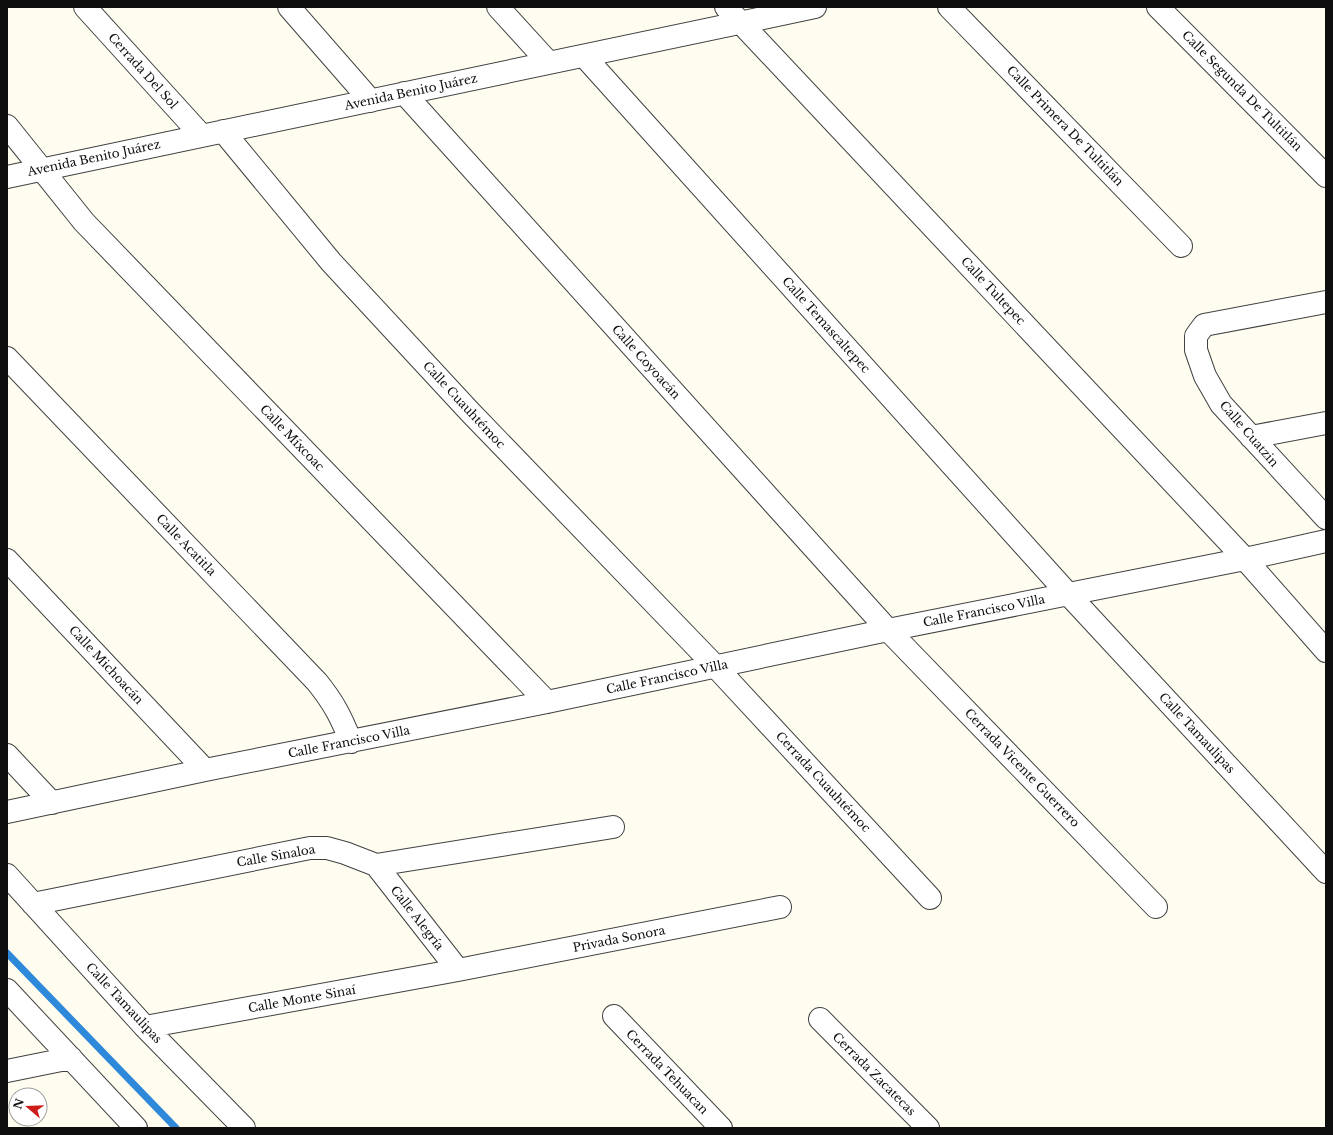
<svg xmlns="http://www.w3.org/2000/svg" width="1333" height="1135" viewBox="0 0 1333 1135" font-family="'Libre Baskerville',serif">
<rect width="100%" height="100%" fill="#fffdef"/>
<g fill="none" stroke-linecap="round" stroke-linejoin="round">
<path stroke="#2e89da" stroke-width="7" d="M7 953 176 1128"/>
<g stroke="#414141" stroke-width="24">
<path id="minor" d="M85 7 202 136
M289 7 371 101
M498 7 549 63
M726 7 1245 559 1326 651
M949 7 1181 246
M1158 7 1326 176
M584 56 1069 595 1326 872
M404 93 888 630 1156 907
M7 126 84 222 547 702
M223 131 331 262 470 412 716 667 930 898
M7 177 815 7
M1326 302 1204 325 1196 336V350L1205 376 1221 404 1326 518
M7 358 317 682C334 703 341 717 351 742
M1251 437 1326 423
M7 560 205 770
M7 755 52 803
M7 812 205 770 547 702 888 630 1245 559 1326 541
M376 865 458 970
M7 875 145 1027 244 1128
M33 904 310 848H327L345 853 376 865 613 827
M7 990 136 1128
M614 1016 721 1128
M820 1019 928 1128
M145 1027 458 970 780 907
M7 1071 71 1058"/>
</g>
<use href="#minor" stroke="#fff" stroke-width="22"/>
</g>
<g text-anchor="middle" stroke-width="4" stroke-linejoin="round" paint-order="stroke">
<g font-size="12" fill="#0e0e0e" stroke="#fff">
<text transform="translate(143 71) rotate(48)" y="4">Cerrada Del Sol</text>
<text transform="translate(1242 91) rotate(45)" y="4">Calle Segunda De Tultitlán</text>
<text transform="translate(411 92) rotate(-12)" y="4">Avenida Benito Juárez</text>
<text transform="translate(1065 126) rotate(46)" y="4">Calle Primera De Tultitlán</text>
<text transform="translate(94 158) rotate(-12)" y="4">Avenida Benito Juárez</text>
<text transform="translate(993 291) rotate(47)" y="4">Calle Tultepec</text>
<text transform="translate(826 325) rotate(48)" y="4">Calle Temascaltepec</text>
<text transform="translate(646 362) rotate(48)" y="4">Calle Coyoacán</text>
<text transform="translate(464 405) rotate(47)" y="4">Calle Cuauhtémoc</text>
<text transform="translate(1249 434) rotate(49)" y="4">Calle Cuatzin</text>
<text transform="translate(292 438) rotate(46)" y="4">Calle Míxcoac</text>
<text transform="translate(186 545) rotate(46)" y="4">Calle Acatitla</text>
<text transform="translate(984 611) rotate(-11)" y="4">Calle Francisco Villa</text>
<text transform="translate(106 665) rotate(47)" y="4">Calle Michoacán</text>
<text transform="translate(667 677) rotate(-12)" y="4">Calle Francisco Villa</text>
<text transform="translate(1197 733) rotate(47)" y="4">Calle Tamaulipas</text>
<text transform="translate(349 742) rotate(-11)" y="4">Calle Francisco Villa</text>
<text transform="translate(1022 768) rotate(46)" y="4">Cerrada Vicente Guerrero</text>
<text transform="translate(823 782) rotate(47)" y="4">Cerrada Cuauhtémoc</text>
<text transform="translate(276 856) rotate(-10)" y="4">Calle Sinaloa</text>
<text transform="translate(417 918) rotate(52)" y="4">Calle Alegría</text>
<text transform="translate(619 939) rotate(-11)" y="4">Privada Sonora</text>
<text transform="translate(302 999) rotate(-10)" y="4">Calle Monte Sinaí</text>
<text transform="translate(124 1003) rotate(47)" y="4">Calle Tamaulipas</text>
<text transform="translate(667 1072) rotate(46)" y="4">Cerrada Tehuacan</text>
<text transform="translate(874 1074) rotate(45)" y="4">Cerrada Zacatecas</text>
</g>
</g>
<rect width="1333" height="1135" fill="none" stroke="#0e0e0e" stroke-width="16"/>
<g transform="translate(28 1107) rotate(289)"><circle r="19" fill="#ffffff" stroke="#9f9f9f"/>
<path d="M0-3L7 15L0 10L-7 15Z" fill="#cc1d18"/>
<text y="-6" font-size="11" font-weight="bold" text-anchor="middle" fill="#0e0e0e">N</text>
</g>
</svg>
